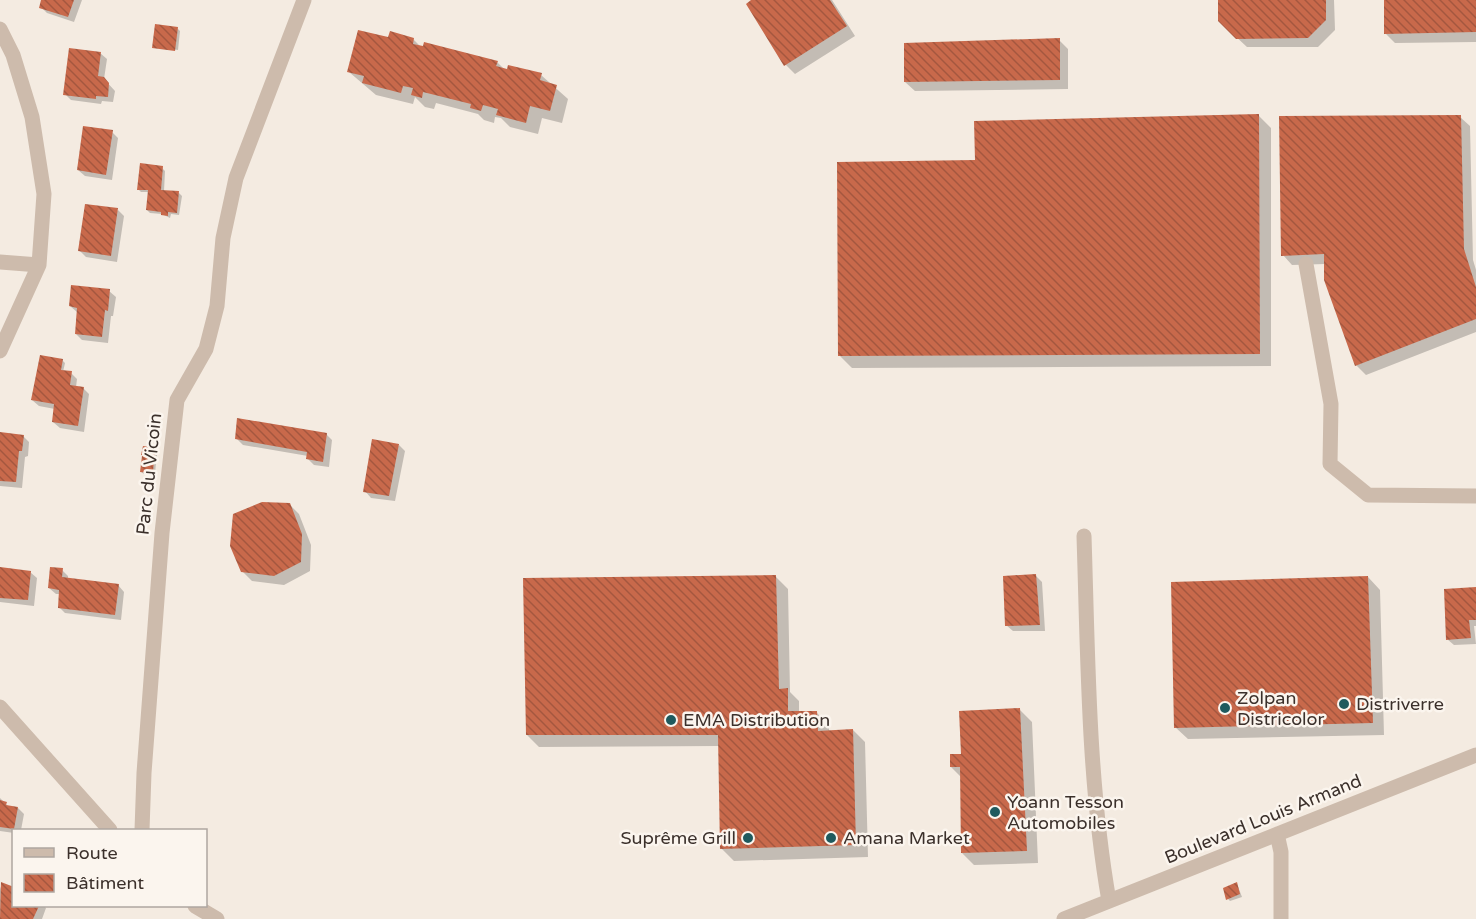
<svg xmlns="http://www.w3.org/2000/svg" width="1476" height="919" viewBox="0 0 1476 919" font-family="'Varela Round',sans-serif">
<defs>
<pattern id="building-back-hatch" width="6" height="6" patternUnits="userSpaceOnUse" patternTransform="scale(1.5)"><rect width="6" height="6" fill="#c8694b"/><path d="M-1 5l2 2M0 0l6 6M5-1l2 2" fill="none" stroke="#a4573f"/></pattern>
</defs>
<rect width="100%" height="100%" fill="#f4ebe1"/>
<path fill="#0003" d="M43 0H82L74 22 47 13 41 7Z
M754 0H832L855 36 795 74 786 65Z
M1220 0H1334L1335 30 1318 47H1247L1219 21Z
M1385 0H1476V42L1395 43 1386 34Z
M177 28 180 31 178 50 154 46Z
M389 39H413L422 48 497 62 505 70 541 75 568 99 562 123 542 118 538 134 510 127 501 118 495 117 494 123 484 120 478 114 436 103 434 109 425 107 415 97 413 104 376 95 349 72Z
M1059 40 1068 49V89L915 91 905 82Z
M100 53 107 59 104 79 115 91 113 102 102 101 101 104 71 100 65 94Z
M1259 116 1271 128V366L852 368 840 356 976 162Z
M1460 117 1470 126 1473 260 1476 270V332L1366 375 1356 365 1325 280V264L1292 265 1283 255Z
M112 132 118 138 112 180 85 176 78 170Z
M162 168 165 171 164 191 179 193 182 196 179 215 171 214 170 218 162 214 150 213 147 210 149 192H141L138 189Z
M118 210 124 216 117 262 86 257 80 251Z
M109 291 116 297 113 316H111L108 343 82 340 76 334 77 312 70 306Z
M62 360 65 363 63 372 71 373 77 379 76 387 83 388 89 394 84 432 60 428 53 422 55 409 39 406 32 400Z
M0 434 23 436 29 442 28 456 25 457 22 488 0 486Z
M326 434 332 440 329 467 314 465 308 459V456L243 445 237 439Z
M399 445 405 451 395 501 371 498 365 491Z
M154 449 157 452V458H152L156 462 155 475 144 474 141 472 146 458 142 454Z
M290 505 299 514 311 545 310 571 284 585 252 581 242 571Z
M0 569 30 572 37 578 34 606 0 602Z
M62 570 68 576V579L118 585 124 592 121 620 65 613 59 607 60 594H56L49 588Z
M775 576 788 589 790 692 799 701V713L816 712 829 725V732L853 730 865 742 868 857 734 861 722 849 720 746 539 747 527 735Z
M1036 576 1042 582 1045 631H1013L1006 625Z
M1368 577 1380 590 1384 735 1188 739 1175 727Z
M1476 589V626H1474L1476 644 1454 645 1447 639Z
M1019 709 1032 722 1038 863 974 865 962 853 961 777 951 767 962 755Z
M0 798 9 807 18 808 24 814 21 830H14V833L0 831Z
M2 884 14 906H44L46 908 42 919H0V889Z
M1237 884 1242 897 1230 901 1228 899Z"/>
<path fill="url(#building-back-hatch)" d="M41 0H74L68 17 39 8Z
M751 0H830L847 26 784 66 746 4Z
M1218 0H1326V20L1308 38 1236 39 1218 21Z
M1384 0H1476V32L1384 34Z
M155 24 178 27 175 51 152 48Z
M358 30 388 37 390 31 414 38 413 44 423 46 424 42 498 61 496 66 507 69 508 65 542 73 540 80 557 85 550 111 530 106 526 123 496 115 498 109 483 105 481 111 470 108 471 104 423 92 422 98 411 95 413 88 403 86 401 93 362 83 364 76 347 72Z
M1060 38V80L904 82V43Z
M69 48 101 52 98 76 104 77 109 83 108 97 96 96V99L63 95Z
M1259 114 1260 354 838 356 837 162 975 160 974 121Z
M1461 115 1464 249 1476 287V319L1355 366 1324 280V254L1281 256 1279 116Z
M83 126 113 130 106 175 77 170Z
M140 163 163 166 161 190 179 191 177 213 168 212V216L161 215V212L146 210 148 190H137Z
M85 204 118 208 111 256 78 251Z
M71 285 110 289 108 311 105 310 102 337 75 334 77 308 69 306Z
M40 355 63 359 61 370 72 371 70 385 84 387 78 426 52 422 54 404 31 400Z
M237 418 327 433 323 462 306 459 307 452 235 439Z
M0 432 24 435 22 451H19L16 482 0 481Z
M372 439 399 444 389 496 363 492Z
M143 446 155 448V457L141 455Z
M142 456 154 458 153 473 140 472Z
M262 502 290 503 302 534 301 562 274 576 241 572 230 546 233 514Z
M0 567 31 571 28 600 0 598Z
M50 567 63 568 62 577 119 584 115 615 58 608 59 590 48 588Z
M1036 574 1040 625 1005 626 1003 576Z
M776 575 779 689 788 688V711H817L818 731 853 729 856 845 720 849 718 735H526L523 578Z
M1368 576 1373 723 1174 728 1171 582Z
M1476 587V620H1469L1471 638 1446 640 1444 589Z
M1020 708 1027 851 961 853 960 767H950V754H961L959 711Z
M0 800 7 802 6 805 18 807 14 829 0 827Z
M1 882 14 887V906H39L33 919H0Z
M1237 882 1240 894 1226 900 1223 888Z"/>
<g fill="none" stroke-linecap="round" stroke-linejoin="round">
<path stroke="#cdbbac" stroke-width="15" d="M0 29 13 55 32 117 44 194 39 265 0 351
M0 262 39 265
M1306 264 1331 404 1330 464 1368 495 1476 496
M1084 536C1088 659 1088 781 1109 901
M0 707 110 830
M142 830 144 773 162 533 177 400 206 349 217 306 223 238 236 178 304 0
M1277 834 1281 852V919
M195 906 217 919
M1064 919 1476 755"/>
</g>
<g fill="#1f5a5e" stroke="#fbf5ee" stroke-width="2">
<circle cx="1344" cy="704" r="6"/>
<circle cx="1225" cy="708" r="6"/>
<circle cx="671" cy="720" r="6"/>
<circle cx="995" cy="812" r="6"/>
<circle cx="748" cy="838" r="6"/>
<circle cx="831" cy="838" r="6"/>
</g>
<g text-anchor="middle" stroke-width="5" stroke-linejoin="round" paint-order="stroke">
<g font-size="18" fill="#3b302b" stroke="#fbf5ee">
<text transform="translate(149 474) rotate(-84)" y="6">Parc du Vicoin</text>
<text transform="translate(1263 819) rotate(-22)" y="6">Boulevard Louis Armand</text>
</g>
<g font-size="18" fill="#3b302b" stroke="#fbf5ee" text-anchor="start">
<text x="1237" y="704">Zolpan<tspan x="1237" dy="21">Districolor</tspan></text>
<text x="1356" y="710">Distriverre</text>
<text x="683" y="726">EMA Distribution</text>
<text x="1007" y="808">Yoann Tesson<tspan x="1007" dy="21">Automobiles</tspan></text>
<text x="736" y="844" text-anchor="end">Suprême Grill</text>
<text x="843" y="844">Amana Market</text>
</g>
</g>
<rect x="12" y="829" width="195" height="78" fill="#fbf5ee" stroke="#aea6a0" stroke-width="1.5"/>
<rect x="24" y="848" width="30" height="9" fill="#cdbbac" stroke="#aea6a0" stroke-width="1.5"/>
<text x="66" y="859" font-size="18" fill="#3b302b">Route</text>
<rect x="24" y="874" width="30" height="18" fill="url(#building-back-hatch)" stroke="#aea6a0" stroke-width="1.5"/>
<text x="66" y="889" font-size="18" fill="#3b302b">Bâtiment</text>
</svg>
